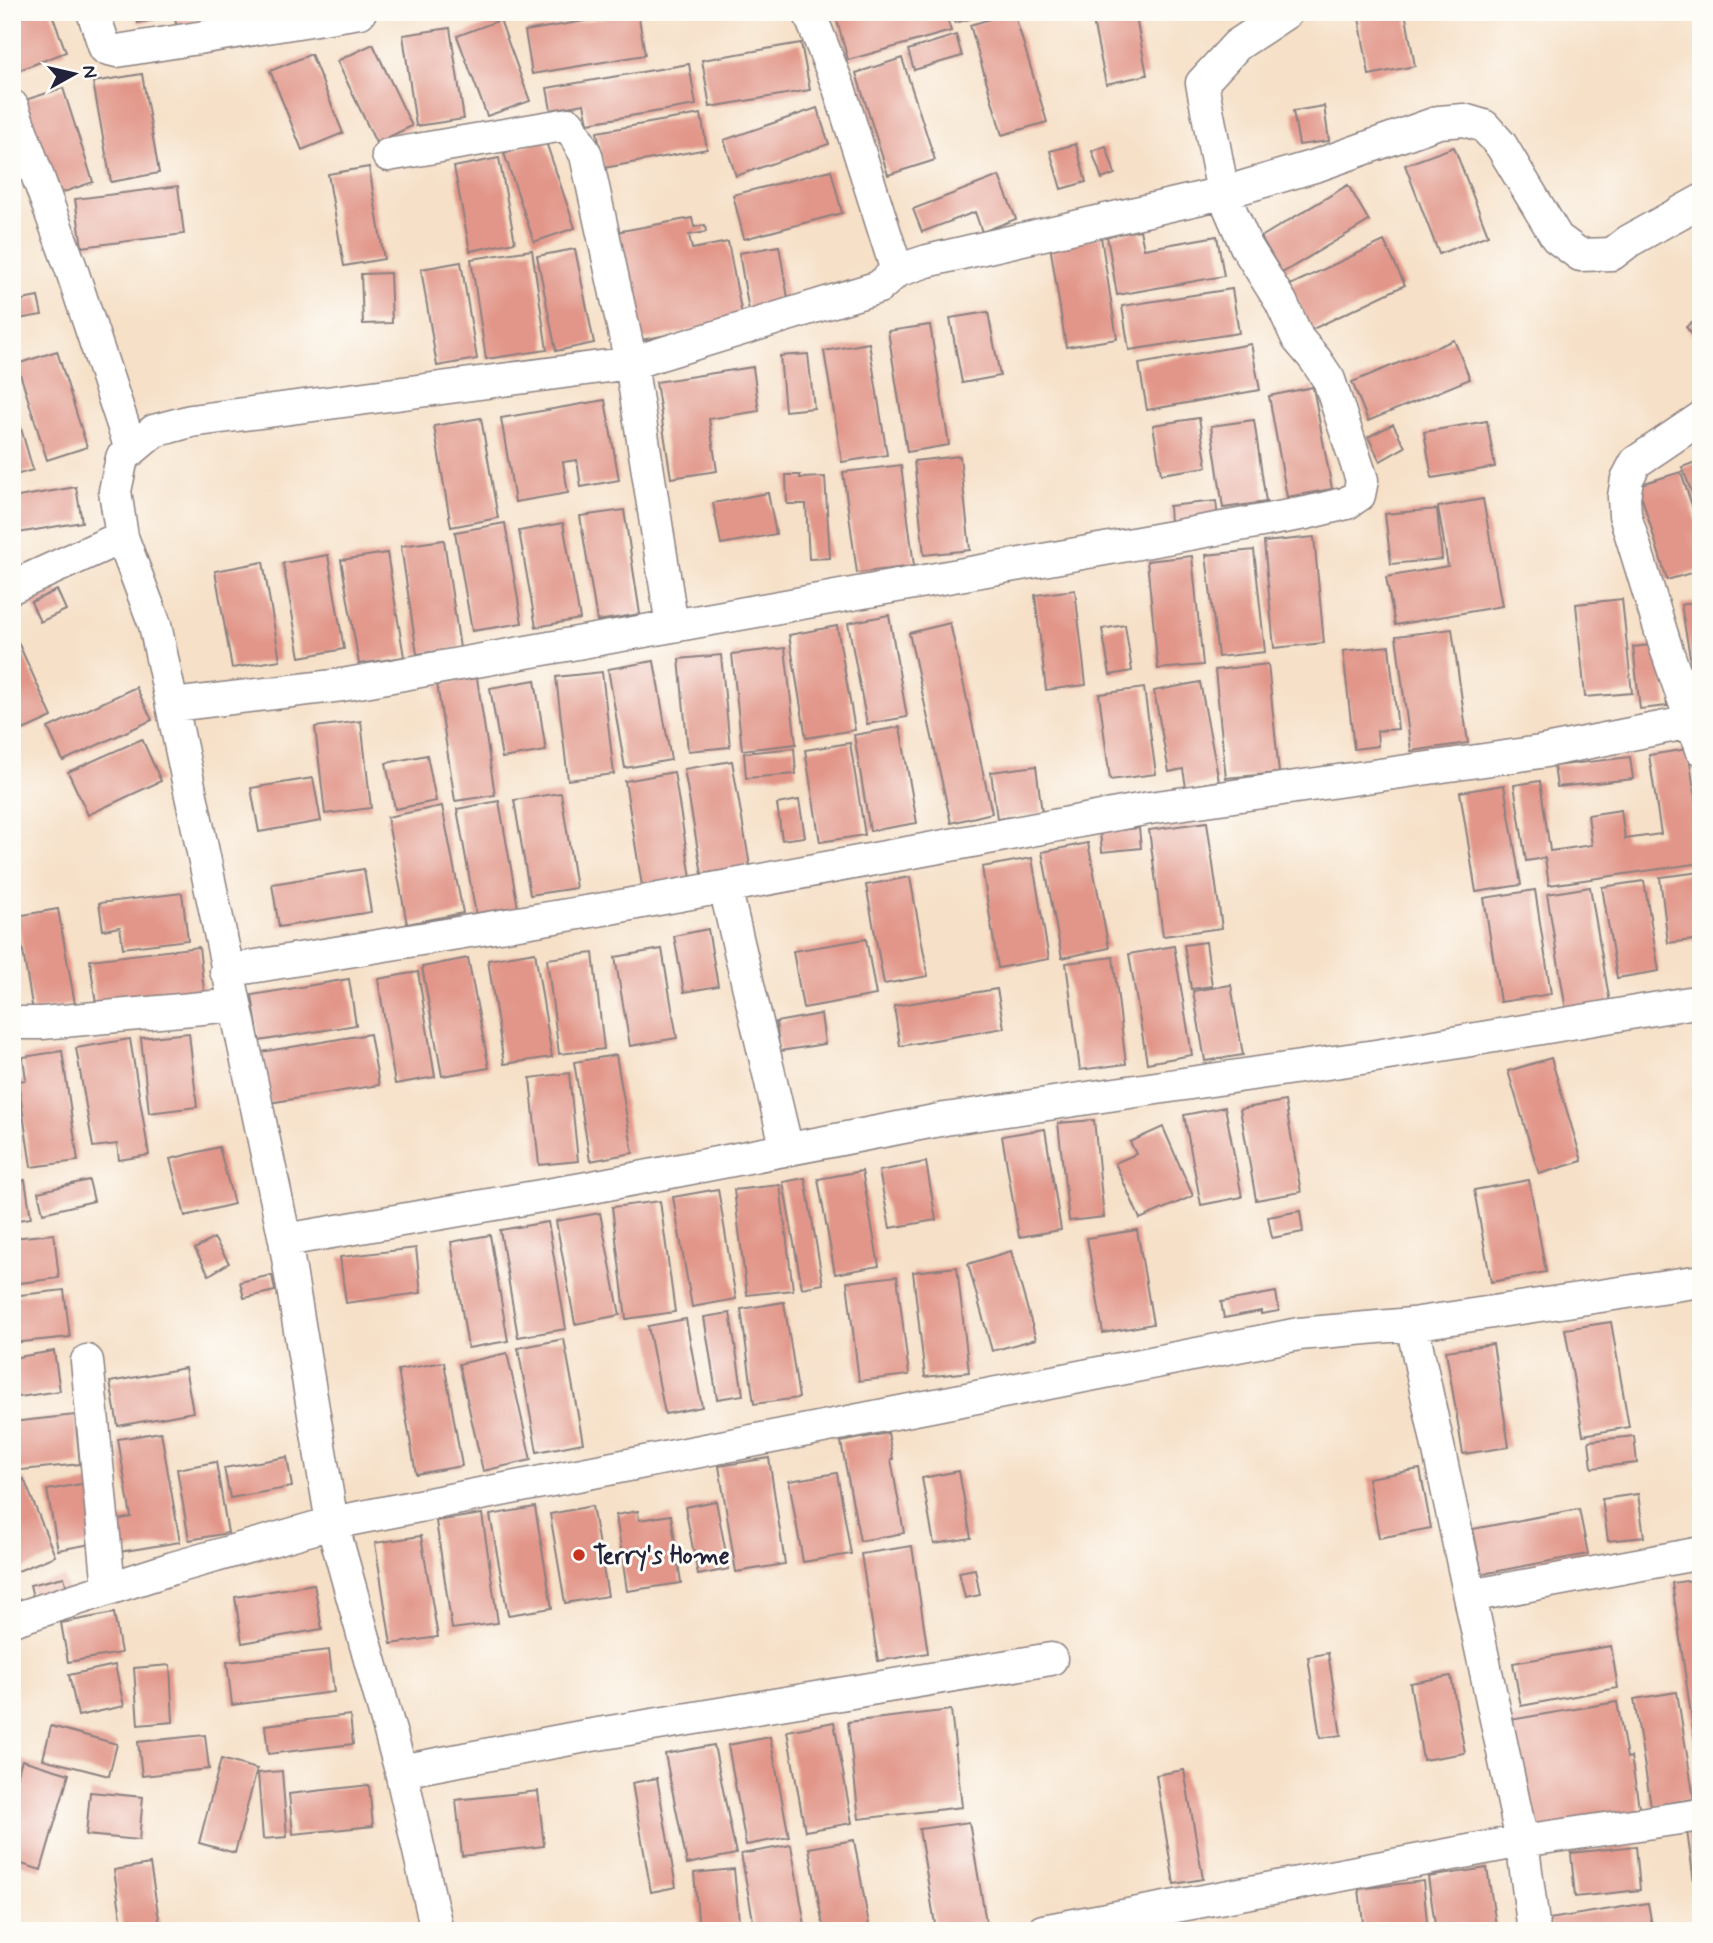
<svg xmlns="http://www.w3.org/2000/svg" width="1713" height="1943" viewBox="0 0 1713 1943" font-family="Mynerve,sans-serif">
<rect width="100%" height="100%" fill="#fdfcf7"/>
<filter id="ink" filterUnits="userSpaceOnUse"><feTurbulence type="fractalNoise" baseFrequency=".0143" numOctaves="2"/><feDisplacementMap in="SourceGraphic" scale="14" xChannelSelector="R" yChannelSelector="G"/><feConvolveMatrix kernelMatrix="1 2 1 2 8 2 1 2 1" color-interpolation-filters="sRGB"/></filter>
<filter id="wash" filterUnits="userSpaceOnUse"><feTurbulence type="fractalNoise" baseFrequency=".00686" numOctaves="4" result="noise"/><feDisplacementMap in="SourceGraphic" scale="28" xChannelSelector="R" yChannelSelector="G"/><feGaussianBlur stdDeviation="1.57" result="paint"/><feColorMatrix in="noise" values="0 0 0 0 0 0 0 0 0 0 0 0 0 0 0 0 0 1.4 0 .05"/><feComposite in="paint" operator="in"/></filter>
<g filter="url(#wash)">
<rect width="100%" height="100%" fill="#f6e0c7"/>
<g id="blocks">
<path fill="#e29689" d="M34 12H51L66 52 12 73V21Z
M136 12H164L166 18 138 23Z
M174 12H223L225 23 177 30Z
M638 12 645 55 532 74 525 31Z
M853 12H945L951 31 848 60 836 17Z
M952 12H992V13L955 23Z
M1014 12 1047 122 1002 135 970 25Z
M1091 12H1135L1147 75 1106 84Z
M1358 12H1405L1415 66 1369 75Z
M500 20 530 101 487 116 457 36Z
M450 28 464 119 416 126 403 35Z
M956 35 962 56 914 70 908 50Z
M801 43 810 90 710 107 702 60Z
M373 44 412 126 376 143 337 61Z
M311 54 343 133 302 150 270 71Z
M902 58 935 160 888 175 856 73Z
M689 64 696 105 588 123 584 104 551 110 547 88Z
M142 74 159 173 111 182 93 82Z
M63 88 93 182 50 197 19 102Z
M1324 106 1329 141 1299 145 1293 111Z
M817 108 829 144 736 176 724 140Z
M701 114 707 149 604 168 597 132Z
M545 139 575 228 534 242 504 153Z
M1076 144 1086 182 1061 189 1050 151Z
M1106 146 1115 174 1102 179 1092 151Z
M1454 147 1488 235 1439 254 1405 165Z
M499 158 515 242 470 251 454 167Z
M369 167 384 259 344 266 328 174Z
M831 170 842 213 744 239 733 195Z
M999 176 1016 219 982 232 975 212 922 232 913 209Z
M1348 185 1369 221 1282 273 1261 237Z
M178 186 184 234 82 247 75 199Z
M692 218 694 227 705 225 706 232 689 235 692 249 728 242 743 320 636 341 616 232Z
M1140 230 1144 249 1217 236 1224 276 1117 295 1107 236Z
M1101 237 1117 339 1066 347 1050 245Z
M1384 241 1405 285 1311 330 1290 285Z
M779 246 789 304 749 311 739 253Z
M575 249 594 343 556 351 537 256Z
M532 250 547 350 486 359 471 259Z
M461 262 477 359 437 366 421 269Z
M390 273 392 323 363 324 361 274Z
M1232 289 1239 333 1129 350 1122 306Z
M38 297 42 315 12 320V302Z
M988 312 1000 376 962 383 950 318Z
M1701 314V345L1686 327Z
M930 325 949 445 907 452 888 331Z
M1454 340 1470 379 1368 421 1352 382Z
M869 343 887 455 842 462 824 351Z
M1251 344 1260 390 1147 410 1139 364Z
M57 351 87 447 47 460 17 364Z
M808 354 814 408 785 411 780 356Z
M753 367 759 411 709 419 717 471 671 478 656 382Z
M1313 387 1332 489 1287 497 1269 396Z
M12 397 33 470 12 476Z
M605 400 619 480 581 487 577 460 563 462 568 493 515 502 501 418Z
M481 418 498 518 451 527 434 426Z
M1199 418 1207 467 1161 474 1153 425Z
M1254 420 1266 502 1223 508 1211 426Z
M1487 421 1495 467 1432 478 1424 432Z
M1393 424 1405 447 1380 461 1368 437Z
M960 456 970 550 924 555 914 461Z
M1701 460V516L1682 467Z
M901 465 914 566 857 573 843 472Z
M1681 472 1701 534V570L1667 580 1638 485Z
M786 475H800V478L825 477 830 558 809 559 806 504H787Z
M76 487 82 522 12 534V498Z
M768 493 776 534 721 544 713 503Z
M1483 499 1502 606 1395 625 1386 577 1448 566 1438 507Z
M1216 501 1218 519 1170 523 1169 506Z
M1437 509 1442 559 1391 564 1385 514Z
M624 510 640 614 597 621 580 516Z
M505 523 522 623 472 631 455 532Z
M563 523 580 619 536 627 519 531Z
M1314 537 1324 643 1274 648 1264 542Z
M444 540 460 648 417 654 401 546Z
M1254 550 1265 652 1218 657 1206 555Z
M387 553 404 657 359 664 341 560Z
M328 555 344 649 300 657 283 563Z
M1192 556 1203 665 1158 669 1147 561Z
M263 562 280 660 232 668 215 571Z
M57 590 66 610 40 622 31 602Z
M1075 590 1086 685 1046 690 1035 595Z
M1622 599 1632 693 1585 697 1576 604Z
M1701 601V697H1697L1681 605Z
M889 615 907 717 867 724 848 623Z
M950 623 992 813 951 823 909 633Z
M1125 625 1132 671 1110 675 1102 629Z
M837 626 855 730 806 738 789 635Z
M12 629 52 717 12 735Z
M1452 629 1468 743 1411 751 1396 636Z
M1660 644 1667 706 1640 709 1633 647Z
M1389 646 1398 729 1377 731 1378 746 1354 749 1343 651Z
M785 648 796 744 742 750 732 654Z
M721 655 730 747 688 751 679 659Z
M654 661 671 760 625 768 608 669Z
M1268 664 1279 773 1226 778 1215 670Z
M602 672 614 774 568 780 556 677Z
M477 678 495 795 455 801 437 684Z
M535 680 546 751 502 758 490 688Z
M1200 682 1219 781 1186 787 1183 769 1169 772 1154 691Z
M136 687 152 720 63 761 48 728Z
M1144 688 1156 774 1110 780 1099 694Z
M361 721 371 808 325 814 315 727Z
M900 727 917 823 870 831 854 735Z
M142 739 161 781 88 815 68 772Z
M850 743 865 835 820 842 805 750Z
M794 748 796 774 746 778 744 753Z
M1688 749 1701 838V863L1549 885 1545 858 1526 861 1514 785 1540 781 1550 851 1592 845 1588 815 1621 810 1625 839 1661 834 1649 755Z
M427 755 436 801 395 809 386 763Z
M1630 757 1633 779 1557 787 1554 766Z
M732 761 750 866 702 874 684 769Z
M1036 766 1042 813 997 819 991 772Z
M674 772 691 878 642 886 625 781Z
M313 778 321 821 259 832 251 788Z
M1504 785 1521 885 1476 892 1460 792Z
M561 793 576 888 530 895 514 800Z
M799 800 805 837 782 840 777 804Z
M499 801 519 913 477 920 457 809Z
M442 806 463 913 407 924 387 817Z
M1207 822 1222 928 1163 936 1149 830Z
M1139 828 1141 848 1102 852 1100 832Z
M1088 843 1109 948 1062 958 1042 852Z
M1032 858 1049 959 998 968 982 867Z
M364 869 371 912 279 927 272 884Z
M1701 872V939L1668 943 1660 877Z
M910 877 928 976 884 984 866 885Z
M1644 881 1659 971 1617 978 1602 887Z
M1590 887 1610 1003 1566 1010 1547 894Z
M1535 890 1551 994 1500 1002 1484 898Z
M182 893 188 940 123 948 120 927 103 930 99 903Z
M58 909 75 1004 33 1011 17 916Z
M708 929 718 986 684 992 674 936Z
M866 939 876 995 803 1008 793 951Z
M1206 942 1212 986 1191 989 1184 945Z
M1174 946 1192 1055 1147 1063 1129 954Z
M199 947 205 999 97 1012 90 960Z
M662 949 677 1038 630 1046 615 957Z
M535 952 552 1057 504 1064 488 960Z
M593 953 604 1049 559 1054 547 959Z
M1113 957 1126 1064 1080 1070 1066 963Z
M468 958 489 1068 442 1076 422 967Z
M418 972 435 1077 395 1084 378 979Z
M349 979 356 1025 259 1041 252 995Z
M1231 985 1243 1055 1205 1061 1193 991Z
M997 989 1004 1028 900 1046 894 1006Z
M821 1014 825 1044 780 1051 776 1022Z
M189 1033 197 1107 149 1113 141 1038Z
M370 1034 379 1085 269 1103 261 1052Z
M130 1039 149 1155 119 1160 117 1144 93 1147 76 1048Z
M62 1051 78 1161 31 1167 18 1081 26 1080 23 1057Z
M616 1055 633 1153 590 1161 574 1062Z
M1551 1058 1582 1161 1539 1174 1508 1071Z
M569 1073 578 1161 539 1165 530 1078Z
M1285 1101 1301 1192 1256 1200 1240 1109Z
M1225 1107 1242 1197 1201 1205 1184 1115Z
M14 1110 22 1158 12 1159V1111Z
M1094 1120 1104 1217 1069 1221 1058 1123Z
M1163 1127 1193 1196 1140 1219 1115 1163 1136 1154 1130 1142Z
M1045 1129 1061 1230 1019 1237 1002 1136Z
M219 1147 234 1204 185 1216 170 1159Z
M926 1162 936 1220 890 1228 879 1171Z
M862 1171 879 1266 835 1274 818 1179Z
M805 1178 823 1284 802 1288 783 1182Z
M25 1180 31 1218 12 1221V1183Z
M89 1180 94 1201 43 1213 38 1192Z
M1529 1180 1546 1272 1491 1282 1474 1190Z
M780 1185 793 1290 747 1295 734 1190Z
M718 1189 736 1299 692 1307 673 1197Z
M660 1201 675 1312 626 1319 612 1207Z
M1300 1211 1303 1232 1272 1238 1268 1217Z
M600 1213 620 1315 575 1324 556 1221Z
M548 1222 566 1329 518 1337 500 1230Z
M1137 1230 1153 1324 1103 1333 1087 1238Z
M54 1234 59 1278 12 1284V1238Z
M490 1235 508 1341 468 1348 451 1242Z
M214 1238 229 1263 209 1275 195 1249Z
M416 1248 421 1293 346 1303 340 1257Z
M1011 1251 1036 1339 992 1351 968 1264Z
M957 1267 969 1372 925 1377 913 1272Z
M272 1275 275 1291 244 1298 240 1282Z
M897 1276 909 1375 859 1381 847 1282Z
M64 1290 70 1337 12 1343V1296Z
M1276 1292 1279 1311 1261 1314V1311L1224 1318 1221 1302Z
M784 1302 799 1398 754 1404 741 1309Z
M730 1313 743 1395 717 1399 704 1317Z
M686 1319 702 1407 665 1414 648 1326Z
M1611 1322 1629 1427 1583 1435 1565 1329Z
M564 1339 583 1443 537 1452 518 1348Z
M1493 1344 1509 1447 1463 1454 1446 1351Z
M54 1351 60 1391 12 1398V1358Z
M507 1353 531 1460 483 1471 459 1364Z
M444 1362 462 1466 416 1474 398 1370Z
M185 1368 193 1412 118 1426 110 1382Z
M75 1415 80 1464 12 1471V1422Z
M161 1432 180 1542 119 1552 114 1521 131 1517 118 1439Z
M888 1433 893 1459H891L904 1533 860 1541 841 1442Z
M1634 1436 1637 1463 1592 1468 1589 1441Z
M287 1457 292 1487 230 1498 224 1468Z
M769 1458 785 1564 736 1572 719 1466Z
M216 1462 228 1533 189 1540 177 1469Z
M1420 1469 1431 1528 1379 1538 1368 1478Z
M959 1471 971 1538 934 1544 922 1478Z
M837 1473 851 1554 803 1562 789 1481Z
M24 1479 55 1556 13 1573 12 1483Z
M92 1482 102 1542 58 1550 47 1490Z
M1638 1494 1644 1537 1608 1541 1602 1499Z
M716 1501 729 1569 698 1575 685 1507Z
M592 1506 608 1596 565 1603 550 1514Z
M535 1507 552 1608 508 1615 490 1515Z
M1579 1509 1588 1554 1482 1574 1473 1529Z
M638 1511 639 1520 671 1515 681 1583 627 1591 616 1515Z
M482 1514 498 1623 452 1629 436 1521Z
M421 1536 438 1637 391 1644 375 1543Z
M912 1546 928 1653 878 1661 861 1554Z
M975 1569 980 1595 965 1598 959 1572Z
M64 1577 68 1592 34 1601 30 1585Z
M1701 1579V1771H1699L1672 1583Z
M314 1584 322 1629 242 1643 235 1597Z
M114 1613 121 1653 68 1662 61 1623Z
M1611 1646 1618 1688 1521 1706 1513 1663Z
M329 1650 334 1692 232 1705 227 1662Z
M1328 1653 1341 1735 1320 1738 1308 1657Z
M115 1665 124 1706 78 1716 69 1675Z
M170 1665 173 1722 138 1725 134 1668Z
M1451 1676 1465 1753 1423 1760 1410 1683Z
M1677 1692 1694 1799 1651 1806 1634 1699Z
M1617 1702 1627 1758 1631 1757 1640 1813 1528 1831 1510 1720Z
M951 1710 962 1807 859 1819 848 1722Z
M350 1715 353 1744 268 1754 265 1725Z
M834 1722 852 1823 805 1831 787 1731Z
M51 1726 117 1744 109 1776 43 1759Z
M205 1735 209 1769 142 1776 138 1742Z
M770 1737 789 1837 746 1845 728 1745Z
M714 1745 736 1854 687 1864 665 1754Z
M221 1759 257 1769 235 1853 199 1843Z
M22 1760 69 1774 41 1870 12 1861V1792Z
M1184 1770 1203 1879 1174 1884 1156 1775Z
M282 1771 287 1837 263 1839 258 1773Z
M657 1778 676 1887 651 1892 632 1783Z
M369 1785 373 1826 293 1834 289 1794Z
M538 1791 544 1846 462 1856 456 1800Z
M90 1792 143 1797 139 1840 86 1835Z
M969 1822 986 1922 936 1930 919 1829Z
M1701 1830V1919H1699L1687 1831Z
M854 1840 870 1931H824L809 1848Z
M791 1845 806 1931H755L741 1854Z
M1636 1846 1640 1890 1575 1897 1571 1853Z
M150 1864 161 1931H123L114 1870Z
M1487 1868 1497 1931H1436L1428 1877Z
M734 1869 740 1931H699L694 1873Z
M1423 1881 1428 1931H1364L1359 1889Z
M1648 1903 1653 1931H1551L1549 1919Z"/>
</g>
</g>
<g filter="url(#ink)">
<use href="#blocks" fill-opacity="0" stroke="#8c8181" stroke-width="2"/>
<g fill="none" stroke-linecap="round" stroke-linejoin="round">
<g stroke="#8c8181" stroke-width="35">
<path id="minor" d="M93 12 105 48 117 51 360 12
M809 12 839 88 897 271
M12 106 71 268 131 449
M388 155 569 124 586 155 631 363 672 626
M1701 418 1636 462 1627 479 1624 497 1625 515 1666 648 1701 749
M122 537 155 625 285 1240 332 1523 401 1771 437 1931
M12 587 122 537 115 491 122 458 154 431 191 421 631 363 879 287 897 271 927 261 1223 193 1318 165 1439 122 1464 120 1484 126 1501 145 1557 238 1580 255 1612 254 1629 241 1701 201
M173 705 342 685 1306 513 1347 503 1359 495 1362 480 1329 380 1315 359 1298 339 1281 302 1246 246 1223 193 1202 83 1237 45 1287 12
M725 887 787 1150
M226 971 610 908 1150 808 1540 752 1701 720
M12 1023H42L234 1005
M285 1240 582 1189 945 1119 1382 1055 1701 1001
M1412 1324 1522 1841 1534 1931
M87 1361 109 1588
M1470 1596 1701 1553
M12 1620 173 1568 332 1523 1299 1334 1412 1324 1701 1281
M401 1771 586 1736 1051 1659
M1043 1931 1522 1841 1701 1815"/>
</g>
<use href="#minor" stroke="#fff" stroke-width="32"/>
</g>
</g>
<circle fill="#c8321e" stroke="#fdfcf7" stroke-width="2.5" cx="579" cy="1555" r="7"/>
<g text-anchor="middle" stroke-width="6" stroke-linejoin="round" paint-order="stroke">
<g font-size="24" font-weight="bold" fill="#22223b" stroke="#fdfcf7" text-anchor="start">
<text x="593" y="1563">Terry's Home</text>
</g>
</g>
<rect width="1713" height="1943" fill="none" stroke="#fdfcf7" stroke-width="42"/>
<g transform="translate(74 74) rotate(82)" stroke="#fdfcf7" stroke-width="5" paint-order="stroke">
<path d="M0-5L12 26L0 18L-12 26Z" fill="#22223b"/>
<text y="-10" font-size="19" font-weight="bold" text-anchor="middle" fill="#22223b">N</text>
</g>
</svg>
